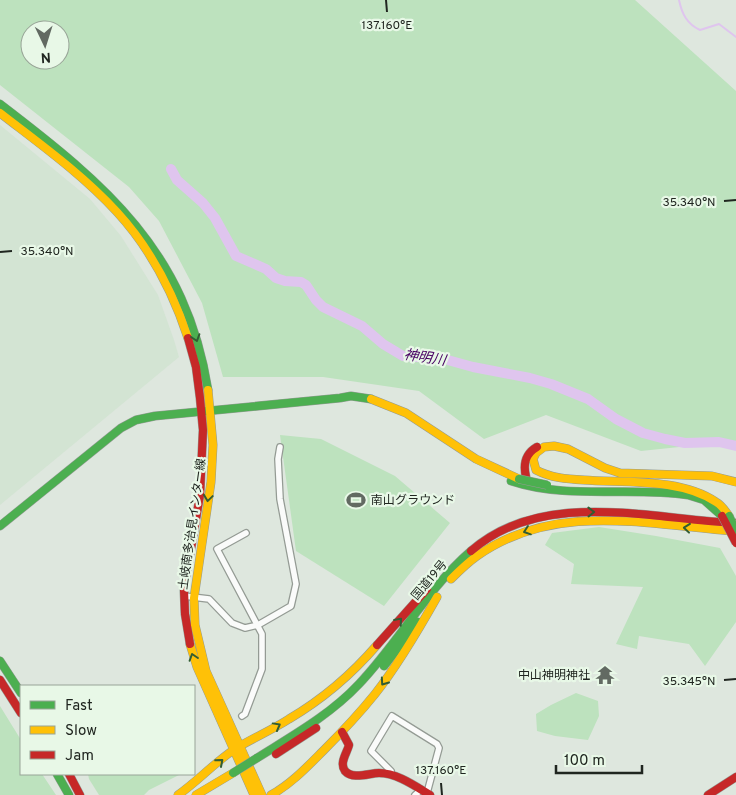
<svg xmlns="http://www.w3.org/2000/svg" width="736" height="795" viewBox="0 0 736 795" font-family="Overpass,'Noto Sans JP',sans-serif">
<rect width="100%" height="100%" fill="#dee7de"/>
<path fill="#d3e4d3" d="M0 125 90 199 121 236 158 295 174 340 179 357 0 505Z"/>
<path fill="#bde2be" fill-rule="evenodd" d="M0 0H635L736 91V441L641 451 546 415 484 439 419 391 323 377H223L202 303 159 221 129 187 0 85ZM30 30H60V60H30Z
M280 435 321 439 395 476 450 523 384 606 296 551Z
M599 527 656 536 720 548 736 576V622L705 666 689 644 639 636 637 649 616 644 643 587 571 584 574 564 545 545 552 533Z
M576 693 598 701 599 716 588 740 555 736 537 731 536 714 551 705Z
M0 706 21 740V774H42L56 795H0Z
M88 774H181L149 790 144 795H99L89 779Z"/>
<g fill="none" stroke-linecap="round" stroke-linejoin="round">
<path stroke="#dfc5ee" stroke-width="2" d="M679 0C682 14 687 24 700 30L719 24 736 37"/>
<path stroke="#dfc5ee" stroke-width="10" d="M171 169 177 180 203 203 215 218 236 256 266 269 276 278 285 281 301 282 306 285 316 300 323 307 362 326 383 344 403 356 444 359 473 367 530 378 551 384 588 399 616 419 643 433 665 439 685 443 719 442 736 446"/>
<g stroke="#949b94" stroke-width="8">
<path id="street" d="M184 596 209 599 232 623 245 628 258 625 291 606 296 584 280 499 278 459 280 447
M242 716 245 714 262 669V634L217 549 246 533
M391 771 371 751 392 716 437 744 439 748 427 793
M415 795 421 790"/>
</g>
<g stroke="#949b94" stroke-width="9">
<path id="fast" d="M0 104C106 185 186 251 208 390
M511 481C568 500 630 486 688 495L704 500 722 516
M0 526 121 428 136 420 155 416 340 398 351 396 371 399
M0 661 21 693
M384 666 418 622
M257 758C292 736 330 715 359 684 399 642 427 589 471 551
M57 774 69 795"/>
</g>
<g stroke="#949b94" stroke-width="9">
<path id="slow" d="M0 113C40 144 82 174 117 212 150 248 173 292 188 338
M208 390 213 445 211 482 194 598 195 625 206 671 262 795
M371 399 406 413 476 459 519 479
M729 516C725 511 722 505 716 502 681 478 625 483 584 480 567 479 551 478 536 470L533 459 536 453 544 447 554 446 568 449 605 468 620 473 712 476 736 482
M451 579C459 571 467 563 477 556 555 501 647 525 736 531
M190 644 197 667 254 795
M178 795C198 781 215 762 235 749 253 738 272 730 289 719 323 699 352 674 377 645
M196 795 233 773
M271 795C291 784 307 767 323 751 341 733 359 714 375 694 398 665 419 629 437 597"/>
</g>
<g stroke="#949b94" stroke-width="9">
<path id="jam" d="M188 338 196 367 200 398 203 430 200 495 184 590 185 614 190 644
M526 477C523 464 525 454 537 447
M471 551C543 488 649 519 735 523
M377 645 427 589
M0 680 21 713
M342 732 349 745C347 753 339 763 345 771 353 780 369 773 379 773 397 773 415 786 430 795
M276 754 316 728
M69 774 80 795
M708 795 736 777"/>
</g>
<use href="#street" stroke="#fafbfa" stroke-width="5.5"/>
<use href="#fast" stroke="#4caf50" stroke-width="8"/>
<use href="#slow" stroke="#ffc107" stroke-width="8"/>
<use href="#jam" stroke="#c62828" stroke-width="8"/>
<g stroke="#949b94" stroke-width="9" stroke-linecap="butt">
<path id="fast-bridge" d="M519 479 547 485
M729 516 736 531
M233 773 257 758"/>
</g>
<g stroke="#949b94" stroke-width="9" stroke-linecap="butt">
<path id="jam-bridge" d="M722 516 736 543"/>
</g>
<use href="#fast-bridge" stroke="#4caf50" stroke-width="8"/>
<use href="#jam-bridge" stroke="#c62828" stroke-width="8"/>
</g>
<defs><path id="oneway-chevron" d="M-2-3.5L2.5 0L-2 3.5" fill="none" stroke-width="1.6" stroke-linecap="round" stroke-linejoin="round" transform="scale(1.25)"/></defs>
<g stroke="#325d33">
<use href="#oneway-chevron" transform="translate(196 338) rotate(72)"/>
<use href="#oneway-chevron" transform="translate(208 498) rotate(98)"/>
<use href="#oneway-chevron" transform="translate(591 512) rotate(-1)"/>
<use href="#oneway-chevron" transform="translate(687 528) rotate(-174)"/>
<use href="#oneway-chevron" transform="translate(527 531) rotate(161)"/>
<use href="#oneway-chevron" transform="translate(399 621) rotate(-49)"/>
<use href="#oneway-chevron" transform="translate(193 657) rotate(-108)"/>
<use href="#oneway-chevron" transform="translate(384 682) rotate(125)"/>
<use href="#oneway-chevron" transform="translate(277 726) rotate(-29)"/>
<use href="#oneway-chevron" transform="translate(220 762) rotate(-41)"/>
</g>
<path fill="none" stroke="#202620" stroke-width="2" d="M386 0 387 12M724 201 736 200M0 252 12 251M724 680 736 679M441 783 442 795"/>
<defs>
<g id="stadium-bare" transform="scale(1.5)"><path d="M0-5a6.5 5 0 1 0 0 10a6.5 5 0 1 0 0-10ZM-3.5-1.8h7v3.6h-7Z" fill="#626a62" stroke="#e8f8e7" stroke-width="2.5" paint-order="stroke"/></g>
<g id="temple-bare" transform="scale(1.5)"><path d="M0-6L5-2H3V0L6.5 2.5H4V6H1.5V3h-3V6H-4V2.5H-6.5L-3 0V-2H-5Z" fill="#626a62" stroke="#e8f8e7" stroke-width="2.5" paint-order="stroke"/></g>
</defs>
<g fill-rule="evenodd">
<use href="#stadium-bare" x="356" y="500"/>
<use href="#temple-bare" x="605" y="675"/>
</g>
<g text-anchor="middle" stroke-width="4.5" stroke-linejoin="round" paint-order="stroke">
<g font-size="12" fill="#202620" stroke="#e8f8e7" text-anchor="start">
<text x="371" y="504">南山グラウンド</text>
<text x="590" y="679" text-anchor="end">中山神明神社</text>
</g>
<g font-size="12" fill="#202620" stroke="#e8f8e7">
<text transform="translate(192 524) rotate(-82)" y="4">土岐南多治見インター線</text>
<text transform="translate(429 580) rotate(-50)" y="4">国道19号</text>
</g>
<g font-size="14" font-style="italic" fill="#480063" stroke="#e8f8e7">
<text transform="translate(425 357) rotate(9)" y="5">神明川</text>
</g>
</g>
<g font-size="12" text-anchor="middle" fill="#202620" stroke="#e8f8e7" stroke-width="4.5" stroke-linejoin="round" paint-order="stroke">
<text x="387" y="29">137.160°E</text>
<text x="689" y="206">35.340°N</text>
<text x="47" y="255">35.340°N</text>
<text x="689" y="685">35.345°N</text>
<text x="441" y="774">137.160°E</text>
</g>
<rect x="20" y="685" width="175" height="90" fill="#e8f8e7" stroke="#98a497"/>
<rect x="30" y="701" width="25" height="8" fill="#4caf50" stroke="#98a497"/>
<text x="65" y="710" font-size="15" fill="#202620">Fast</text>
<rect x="30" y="726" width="25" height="8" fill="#ffc107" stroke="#98a497"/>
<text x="65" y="735" font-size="15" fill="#202620">Slow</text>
<rect x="30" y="751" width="25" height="8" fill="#c62828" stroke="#98a497"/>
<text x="65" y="760" font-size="15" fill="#202620">Jam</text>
<g transform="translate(45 45) rotate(176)"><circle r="24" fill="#e8f8e7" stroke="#98a497"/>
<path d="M0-4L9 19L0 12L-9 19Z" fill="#626a62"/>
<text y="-8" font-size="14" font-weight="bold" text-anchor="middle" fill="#202620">N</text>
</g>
<path d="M556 765v8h86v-8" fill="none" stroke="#202620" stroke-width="2.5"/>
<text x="564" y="765" font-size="15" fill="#202620" stroke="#e8f8e7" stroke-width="4" paint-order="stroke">100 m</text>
</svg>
